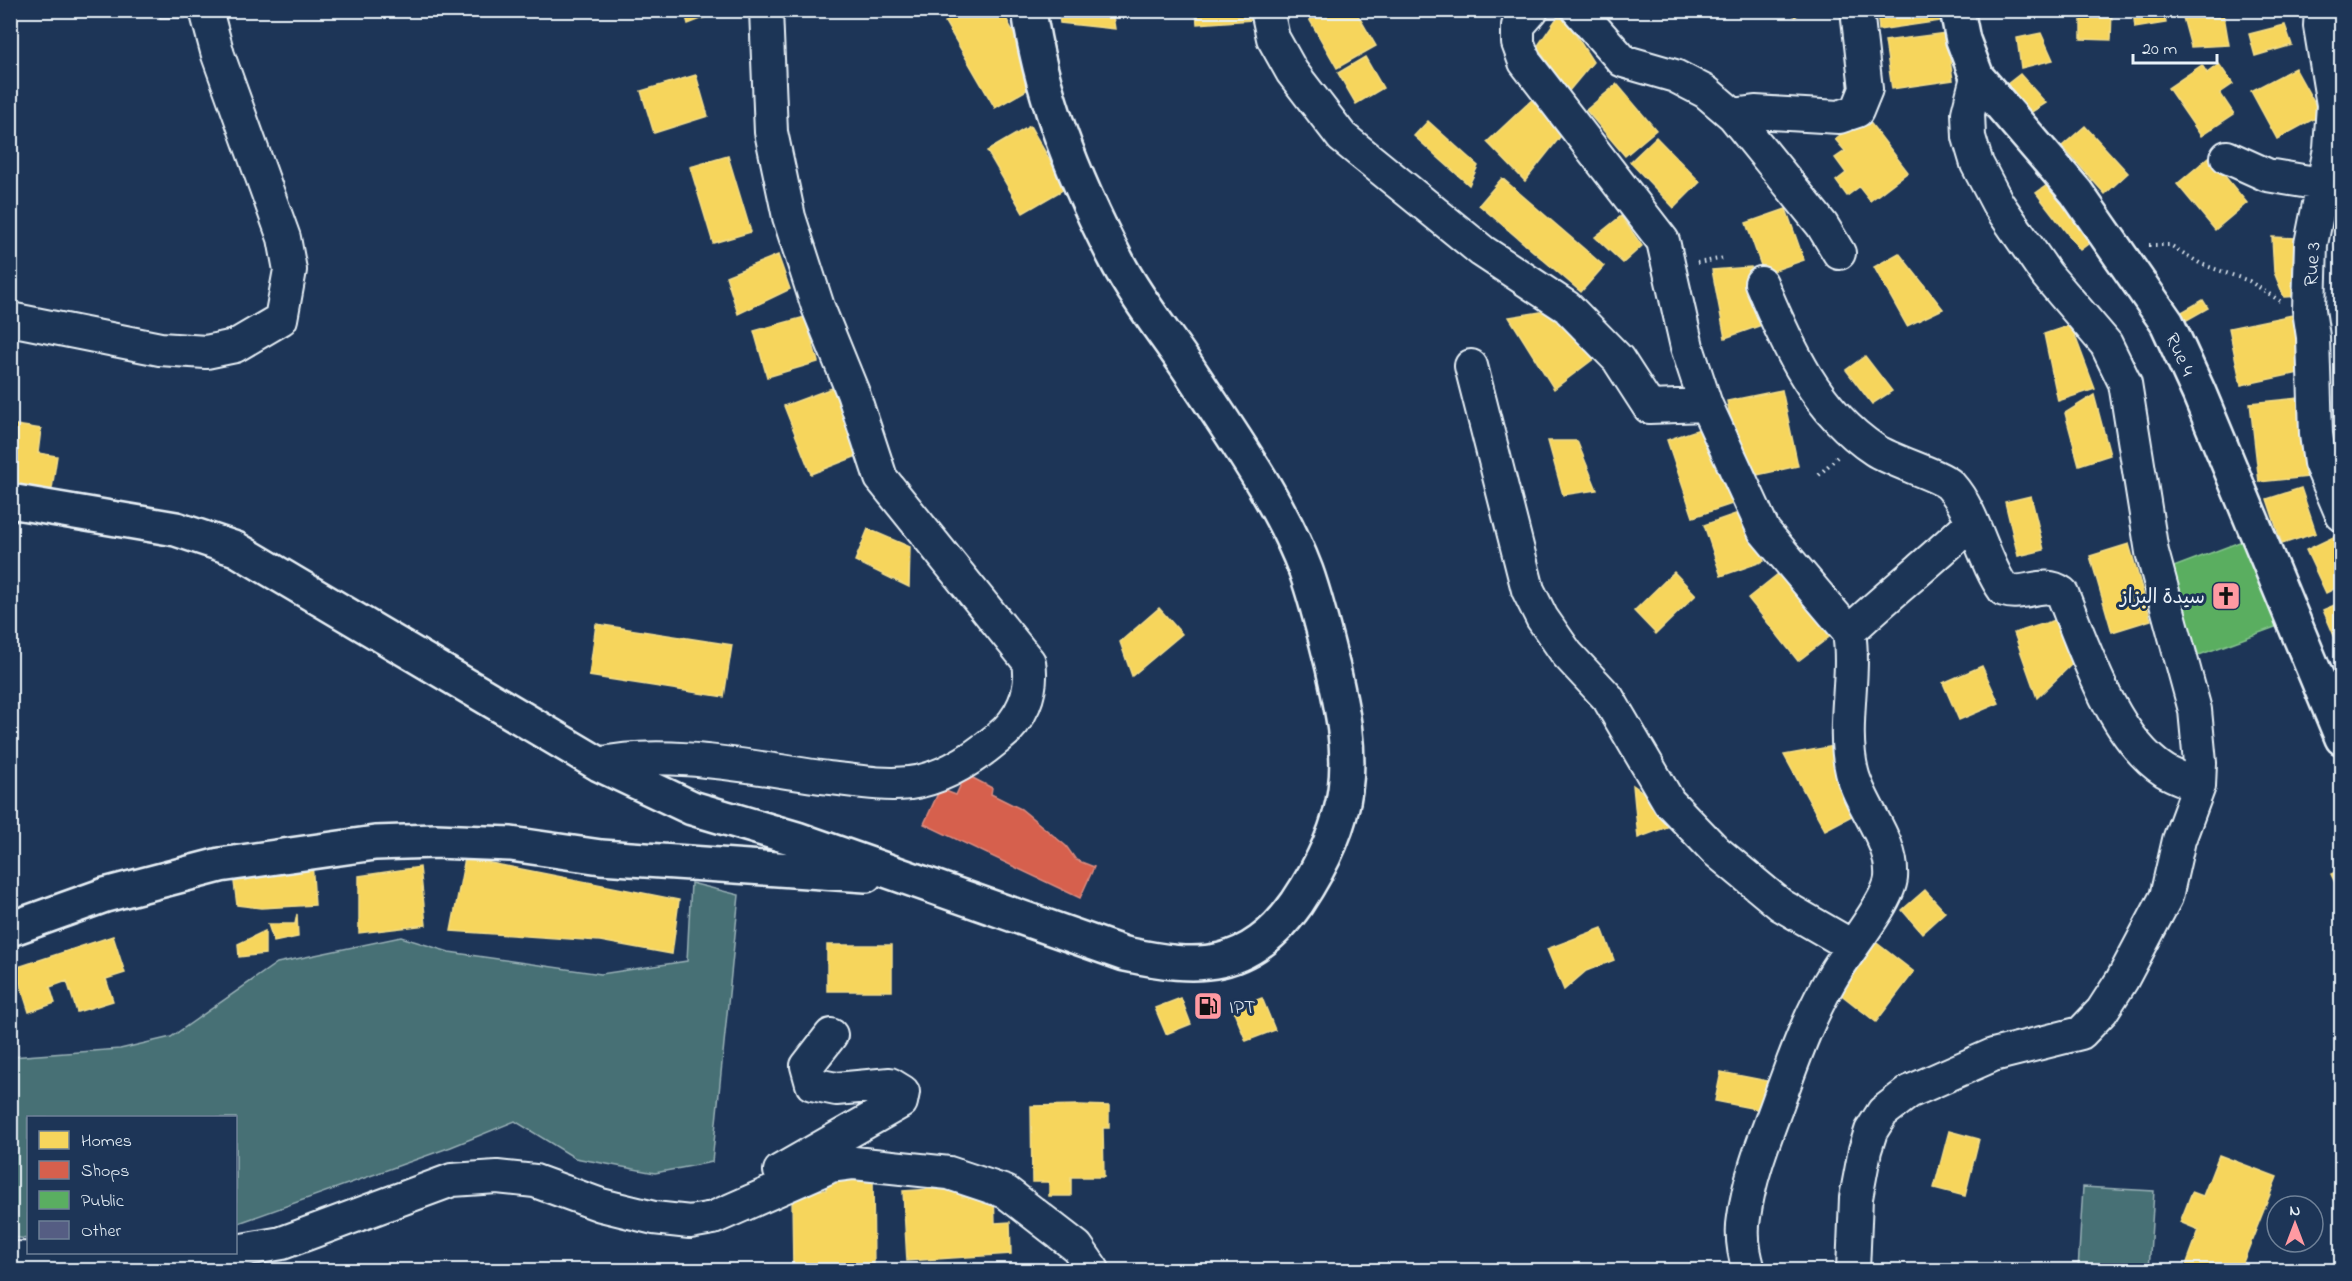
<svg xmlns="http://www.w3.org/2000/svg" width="2352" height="1281" viewBox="0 0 2352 1281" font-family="'Indie Flower','Playpen Sans Arabic',sans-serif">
<rect width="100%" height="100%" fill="#1d3557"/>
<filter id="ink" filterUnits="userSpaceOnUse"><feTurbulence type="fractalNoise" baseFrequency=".0167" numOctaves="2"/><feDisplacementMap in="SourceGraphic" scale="12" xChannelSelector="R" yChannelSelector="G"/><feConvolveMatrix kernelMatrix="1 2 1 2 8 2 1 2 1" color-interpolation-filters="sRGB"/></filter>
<g filter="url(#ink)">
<path fill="#477075" stroke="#98b0b6" stroke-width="1.5" d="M691 883 739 895 712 1162 655 1173 575 1158 515 1121 451 1147 236 1224V1118H28V1239L11 1237V1057L120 1049 171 1037 277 963 401 937 449 952 601 974 687 961Z
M2083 1187 2154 1191 2149 1270H2078Z"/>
<path fill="#f6d55c" stroke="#f2dd8b" stroke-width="1.5" d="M684 10H724L688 24Z
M966 10H1002L1039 83 995 108 945 22Z
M1058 10H1112L1115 29 1060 23Z
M1196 10H1252V20L1197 24Z
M1304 10H1355L1376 46 1337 68Z
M1790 10H1804L1795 17Z
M1877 10H1945L1948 20 1879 30Z
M2081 10H2112L2111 40 2081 39Z
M2133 10H2164L2166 23 2135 28Z
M2181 10H2223L2229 45 2191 47Z
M1561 12 1593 62 1568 92 1537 47Z
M2285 25 2292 45 2255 56 2249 34Z
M1946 33 1953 80 1892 89 1885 41Z
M2041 33 2053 60 2021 68 2017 38Z
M1365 57 1383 88 1356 104 1338 73Z
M2219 64 2233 84 2220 93 2234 114 2201 136 2168 88 2202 65 2207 73Z
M2295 68 2321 115 2277 139 2251 91Z
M2020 74 2046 103 2025 116 2002 88Z
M696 75 708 116 654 133 641 91Z
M1617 84 1656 130 1625 156 1586 110Z
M1536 96 1564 132 1525 181 1487 142Z
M1865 116 1908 172 1870 201 1859 187 1847 196 1836 181 1846 173 1835 158 1845 151 1835 139Z
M1428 121 1478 166 1469 185 1414 136Z
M1030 126 1066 188 1023 213 987 151Z
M2085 126 2128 173 2105 194 2062 146Z
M1656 137 1700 182 1674 208 1630 162Z
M728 156 751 232 713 243 690 167Z
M2209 157 2247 203 2215 230 2177 184Z
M1502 178 1604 266 1581 292 1479 205Z
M2057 178 2100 235 2080 250 2036 193Z
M1786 209 1804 260 1764 274 1746 223Z
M2342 211V263L2330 214Z
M1621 216 1642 246 1623 263 1595 237Z
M2272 237 2297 238 2302 296 2284 297 2274 272Z
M1899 253 1943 309 1907 326 1874 267Z
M778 255 790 289 738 314 726 276Z
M1751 267 1773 321 1725 338 1712 270Z
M2203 300 2208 308 2185 321 2180 313Z
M1553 310 1595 358 1554 389 1509 317Z
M2293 315 2304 372 2241 385 2229 328Z
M805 317 818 362 767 377 754 331Z
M2071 325 2095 389 2058 401 2044 334Z
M1865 356 1892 391 1872 404 1846 370Z
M835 387 862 454 811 474 784 406Z
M1782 390 1798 466 1743 478 1727 401Z
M2094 395 2110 455 2079 465 2065 413Z
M2299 398 2308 477 2259 482 2250 403Z
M10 424 41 429 38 453 57 456 51 495 10 487Z
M1706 427 1732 504 1693 517 1667 440Z
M1548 441H1577L1597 490 1563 495Z
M2301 488 2316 533 2282 544 2267 499Z
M2031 496 2044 550 2018 556 2005 502Z
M1747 510 1764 561 1721 576 1704 525Z
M868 529 910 547 909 587 855 561Z
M2340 534 2342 585 2326 593 2306 550Z
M2129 544 2151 620 2112 632 2090 556Z
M1783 570 1833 634 1798 661 1748 598Z
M1674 572 1696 595 1656 634 1634 611Z
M2342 602V654L2323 610Z
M1159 608 1182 634 1132 676 1120 642Z
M2059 619 2074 662 2037 698 2014 633Z
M596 624 732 645 724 697 589 676Z
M1982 666 1999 703 1959 720 1943 683Z
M1834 746 1867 808 1825 830 1784 755Z
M1633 785 1674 814 1670 826 1638 838Z
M465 858 679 900 672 954 600 941 451 931Z
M312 861 315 905 261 908 237 905 234 882 277 865Z
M420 867 426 925 359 933V876Z
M2342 869V897L2331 874Z
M1925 890 1945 912 1922 933 1902 910Z
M297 914 298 937 274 942 268 924H295Z
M1602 928 1614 960 1586 971 1564 990 1547 949Z
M265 931V954L239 957 238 944Z
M113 936 125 973 106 979 113 1001 77 1012 67 981 50 987 55 1003 29 1012 15 968Z
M1869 937 1914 972 1876 1022 1830 986Z
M827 945H892V991H827Z
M1181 998 1191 1024 1166 1034 1155 1008Z
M1262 998 1275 1030 1246 1041 1233 1009Z
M1721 1072 1773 1082 1767 1111 1715 1101Z
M1080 1105 1109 1106V1128H1103L1104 1177H1071V1196H1049V1182H1032L1031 1106Z
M1949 1131 1979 1139 1965 1196 1934 1188Z
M2219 1155 2277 1177 2240 1270H2190L2185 1268 2199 1230 2180 1222 2192 1192 2203 1196Z
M873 1177 874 1270H793L792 1197 804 1196V1190H826L825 1178Z
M962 1187V1197L994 1195 995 1223 1010 1222 1011 1254 907 1261 903 1191Z"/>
<path fill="#d6604d" stroke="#db8c80" stroke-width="1.5" d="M969 776 992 788 991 794 1021 809 1066 846 1076 860 1094 867 1080 898 924 824 940 789 956 795 962 782Z"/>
<path fill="#5aae61" stroke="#85c28e" stroke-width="1.5" d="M2253 537 2286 623 2199 655 2166 570Z"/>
<path fill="#555d83" stroke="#e8f1f8" stroke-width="1.5" d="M161 10H186L185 18H160Z"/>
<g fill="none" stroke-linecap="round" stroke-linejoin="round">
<g stroke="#e8f1f8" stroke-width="36">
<path id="minor" d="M1267 10 1273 38 1292 72 1342 137 1482 251 1567 307 1618 359 1649 407 1706 405 1764 531 1849 632C1856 678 1841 726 1852 772 1860 807 1894 840 1891 878 1889 901 1849 949 1836 971 1809 1014 1793 1061 1776 1108 1763 1143 1749 1179 1744 1217 1741 1234 1744 1254 1749 1270
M1532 10 1518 26V43L1525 62 1663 241 1687 347 1706 405
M1578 10 1623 61 1675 76 1706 92 1733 115 1755 112 1839 117 1857 111 1866 89 1857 10
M2321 10 2320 26 2333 105 2330 149 2311 244 2309 310 2313 337 2316 434 2320 463 2342 515
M1733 115 1822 225 1839 253
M2227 157 2267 175 2321 184
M1761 283C1788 347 1816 411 1875 450 1892 461 1941 476 1950 485 1976 514 1982 559 2004 590 2025 597 2043 579 2062 593 2084 647 2113 738 2165 771 2175 777 2188 781 2199 786
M10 319 160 349 206 352 235 346 281 319 290 270 284 238 218 55 206 10
M1471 366 1528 590 1542 618 1567 654 1608 698 1669 802 1716 851 1781 905 1852 946
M1849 632C1889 594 1932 561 1972 522
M599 764C667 748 758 769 829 778 856 781 883 786 910 783 942 779 974 758 998 738 1021 720 1034 692 1029 662L881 478 853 393 818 307 789 217 771 132 766 10
M780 1171 901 1102 903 1092 890 1084 836 1089 812 1084 807 1066 831 1035
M236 1251 282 1243 452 1180 497 1177 535 1181 601 1205 654 1218 690 1222 713 1218 831 1166 854 1163 949 1173 1006 1192 1077 1247 1093 1270
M10 1258 131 1260 224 1252
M1853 1270 1856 1198 1865 1150 1871 1131 1883 1112 1909 1092 1993 1055 2081 1033 2102 1011 2122 980 2166 897 2179 840 2199 786 2200 763 2195 710 2152 552 2125 383 2106 344 2047 275 1998 204 1977 164 1969 137 1968 113 1977 77"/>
</g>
<g stroke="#e8f1f8" stroke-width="38">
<path id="tertiary" d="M1957 10 1963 40 1977 77 2076 192 2167 323 2199 393 2342 738
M10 501 176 529 236 549 599 764 692 808 797 839 1125 954C1199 970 1249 971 1297 903 1319 870 1340 830 1345 790 1351 749 1342 708 1333 668 1325 636 1317 602 1306 571 1280 502 1234 438 1194 377 1170 340 1140 304 1119 265 1078 187 1041 98 1029 10
M10 929 105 895 220 865 375 843 435 841 511 844 601 857 866 875"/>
</g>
<path stroke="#e8f1f8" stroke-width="4" stroke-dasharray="1.5 4.5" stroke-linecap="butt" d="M2149 245H2170L2201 264 2249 281 2280 301
M1697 263 1725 258
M1819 475 1837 457"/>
<use href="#minor" stroke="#1d3557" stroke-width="32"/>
<use href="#tertiary" stroke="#1d3557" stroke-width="33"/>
</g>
</g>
<defs>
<g id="church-square" transform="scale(1.5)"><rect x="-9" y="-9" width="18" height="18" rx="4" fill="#ff9aa2" stroke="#1d3557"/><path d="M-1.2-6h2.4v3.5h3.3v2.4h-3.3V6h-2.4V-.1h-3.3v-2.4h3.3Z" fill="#111"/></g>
<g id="fuel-square" transform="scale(1.5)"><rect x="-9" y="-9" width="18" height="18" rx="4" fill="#ff9aa2" stroke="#1d3557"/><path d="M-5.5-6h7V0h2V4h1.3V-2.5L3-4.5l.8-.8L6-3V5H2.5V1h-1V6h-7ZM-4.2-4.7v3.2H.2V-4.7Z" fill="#111"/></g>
</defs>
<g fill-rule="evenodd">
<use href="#church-square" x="2226" y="596"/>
<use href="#fuel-square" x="1208" y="1006"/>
</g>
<g text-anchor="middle" stroke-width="6" stroke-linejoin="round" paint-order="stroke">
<g font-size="20" fill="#e8f1f8" stroke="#1d3557">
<text transform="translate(2311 264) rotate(-86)" y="7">Rue 3</text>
<text transform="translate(2181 354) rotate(65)" y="7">Rue 4</text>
</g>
<g font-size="20" fill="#e8f1f8" stroke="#1d3557" text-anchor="end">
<text x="2205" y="603">سيدة البزاز</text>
<text x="1229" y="1013" text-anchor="start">IPT</text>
</g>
</g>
<rect width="2352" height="1281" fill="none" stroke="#1d3557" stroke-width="36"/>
<rect x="18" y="18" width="2316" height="1245" fill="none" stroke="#e8f1f8" stroke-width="2" filter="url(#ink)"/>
<rect x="27" y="1116" width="210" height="138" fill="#1d3557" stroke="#6e8097" stroke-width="1.5"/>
<rect x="39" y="1131" width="30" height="18" fill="#f6d55c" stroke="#6e8097" stroke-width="1.5"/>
<text x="81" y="1146" font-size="18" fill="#e8f1f8">Homes</text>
<rect x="39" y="1161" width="30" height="18" fill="#d6604d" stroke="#6e8097" stroke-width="1.5"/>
<text x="81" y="1176" font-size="18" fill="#e8f1f8">Shops</text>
<rect x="39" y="1191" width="30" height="18" fill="#5aae61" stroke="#6e8097" stroke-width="1.5"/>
<text x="81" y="1206" font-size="18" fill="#e8f1f8">Public</text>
<rect x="39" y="1221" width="30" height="18" fill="#555d83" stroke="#6e8097" stroke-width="1.5"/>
<text x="81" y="1236" font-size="18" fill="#e8f1f8">Other</text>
<g transform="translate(2295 1224)"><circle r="28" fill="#1d3557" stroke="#6e8097" stroke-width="1.5"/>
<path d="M0-4.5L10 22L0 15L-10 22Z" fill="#ff9aa2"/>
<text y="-9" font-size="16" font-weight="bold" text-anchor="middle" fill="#e8f1f8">N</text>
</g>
<path d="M2133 54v9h84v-9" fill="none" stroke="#e8f1f8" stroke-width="3"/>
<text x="2142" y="54" font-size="18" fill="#e8f1f8" stroke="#1d3557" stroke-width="4.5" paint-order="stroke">20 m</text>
</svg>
